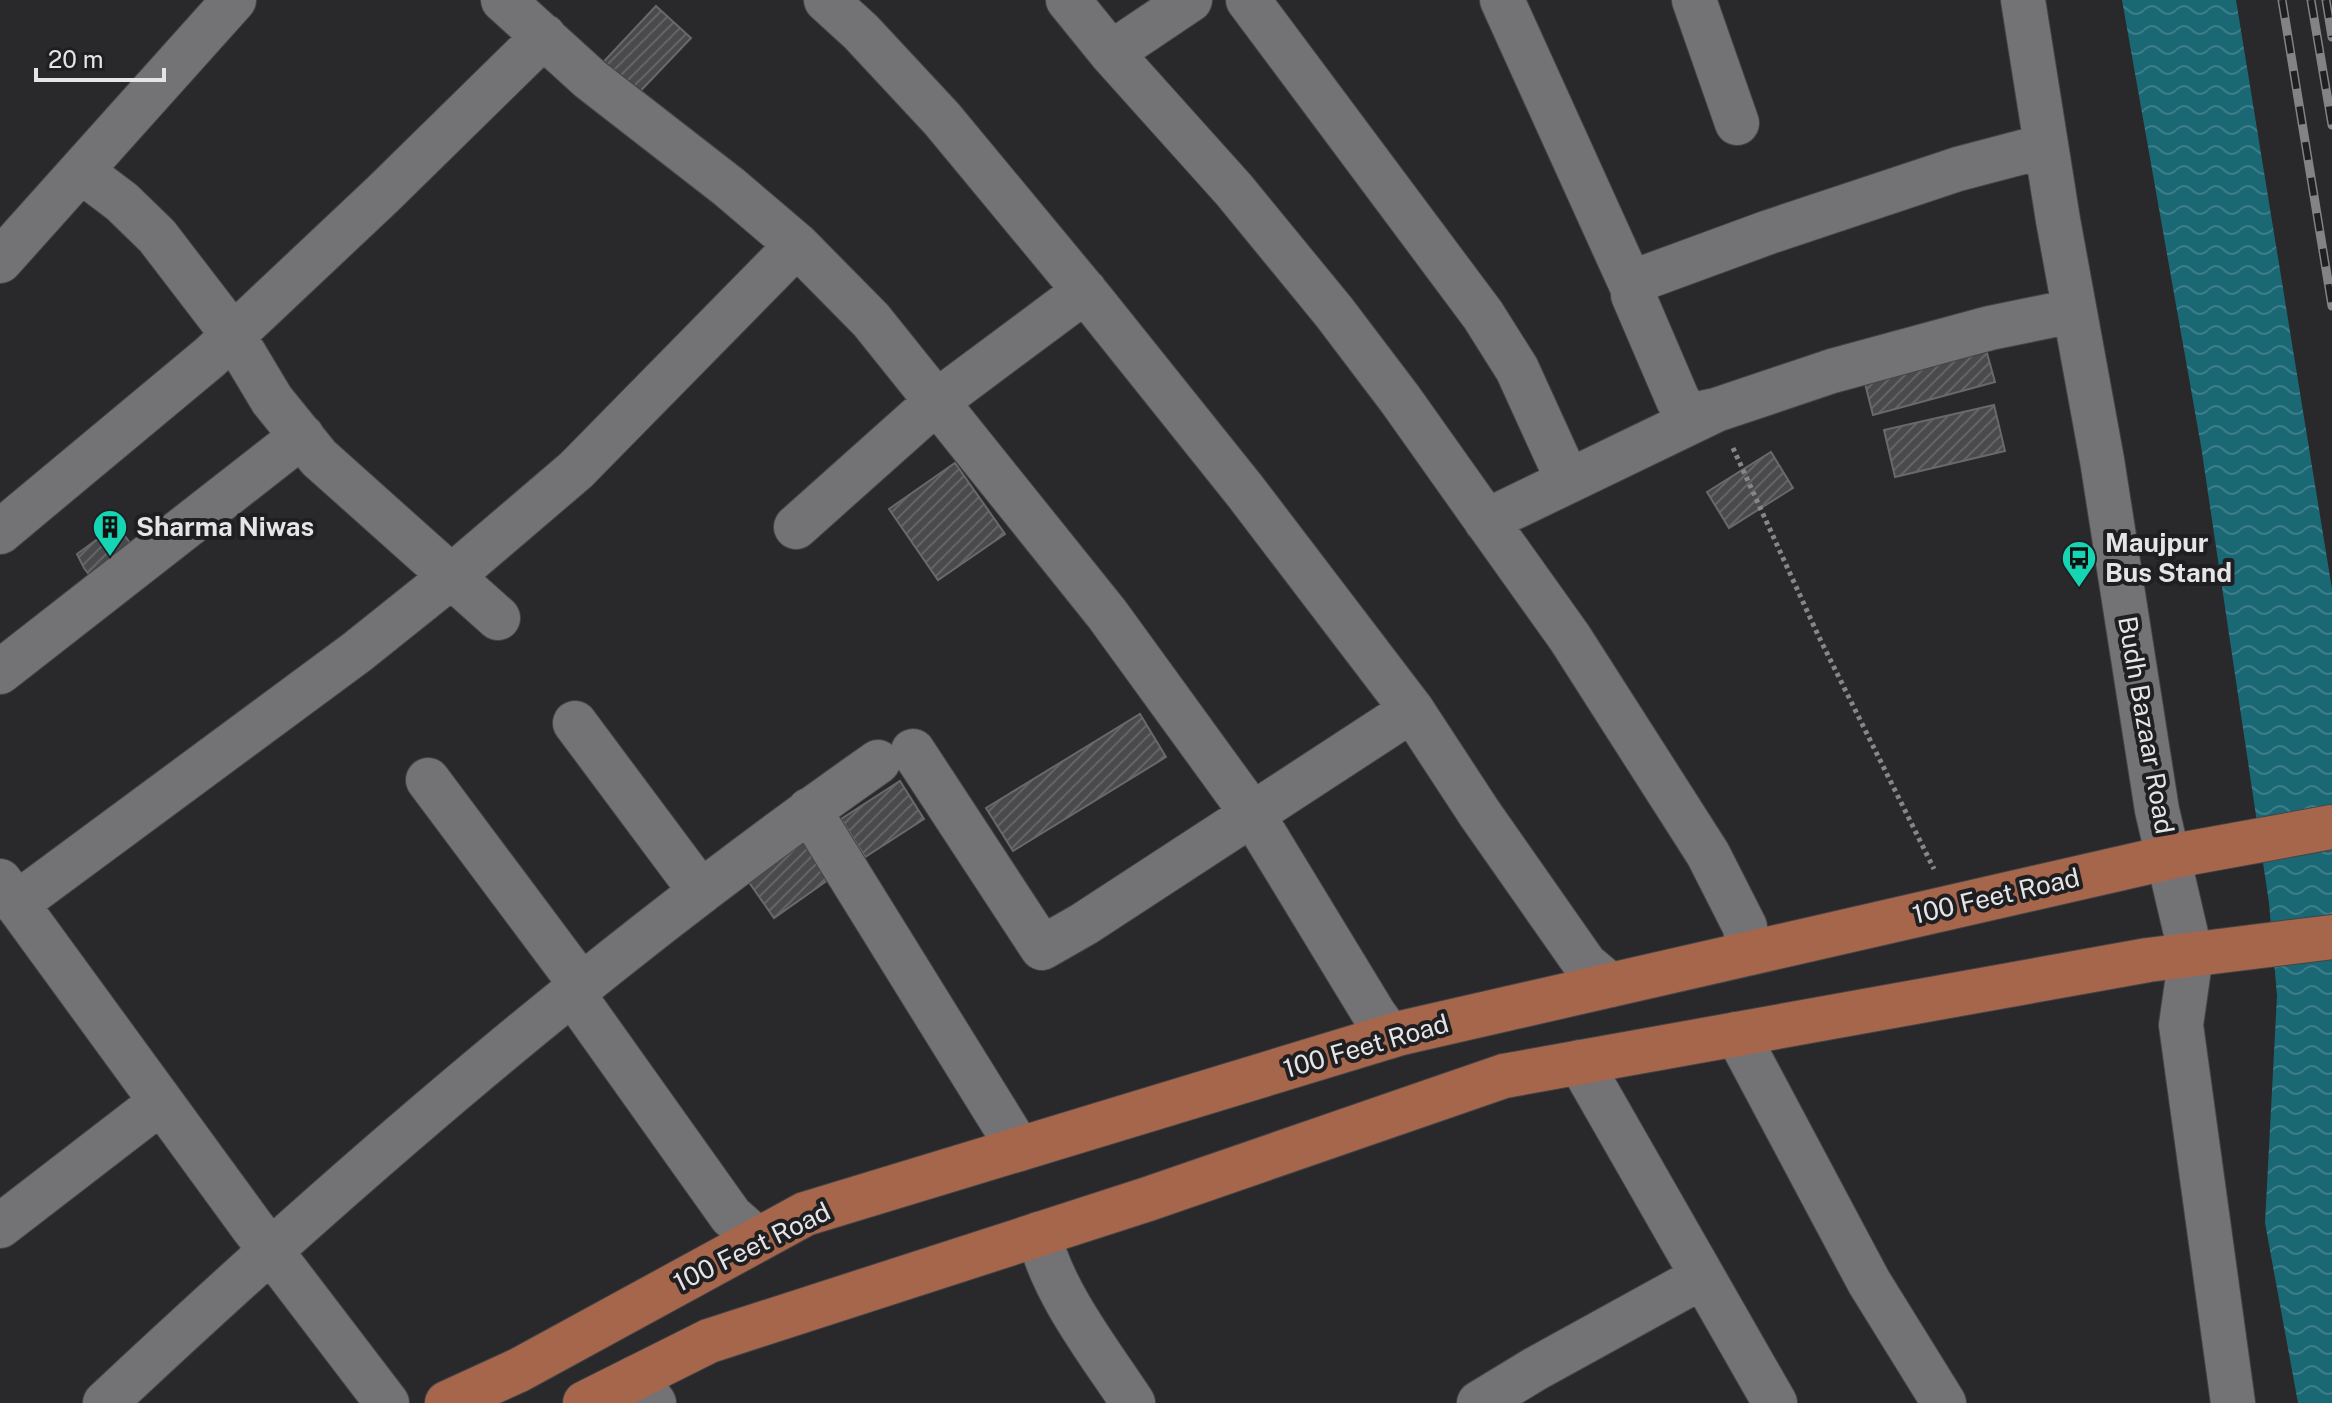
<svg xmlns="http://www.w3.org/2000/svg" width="2332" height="1403" viewBox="0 0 2332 1403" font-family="'Public Sans',sans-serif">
<defs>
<pattern id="water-waves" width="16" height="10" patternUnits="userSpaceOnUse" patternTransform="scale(2)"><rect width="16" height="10" fill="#1b6875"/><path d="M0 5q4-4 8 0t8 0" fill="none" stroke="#3c7d89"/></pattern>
<pattern id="building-hatch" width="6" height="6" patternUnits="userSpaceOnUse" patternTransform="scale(2)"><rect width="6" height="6" fill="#4a494c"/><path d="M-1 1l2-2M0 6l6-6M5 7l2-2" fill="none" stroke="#646366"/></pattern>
</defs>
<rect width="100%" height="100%" fill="#29282b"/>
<path fill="url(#water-waves)" d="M2122 0H2236L2332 589V1403H2298L2265 1223 2277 996 2269 903 2201 446Z"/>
<path fill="url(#building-hatch)" stroke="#69686c" stroke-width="2" d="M656 6 691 38 628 104 594 72Z
M1982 335 1995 382 1873 415 1861 368Z
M1994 405 2005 451 1895 477 1884 430Z
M1771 452 1793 488 1729 528 1707 492Z
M955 463 1005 534 938 580 889 509Z
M117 525 143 561 103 593 84 568 77 554Z
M1140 714 1166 757 1013 851 986 808Z
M900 781 924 819 865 857 841 819Z
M799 825 835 875 774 918 739 868Z"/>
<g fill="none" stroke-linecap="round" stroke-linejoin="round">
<g stroke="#454446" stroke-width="46">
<path id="minor" d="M503 0 590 79 729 187 797 245 871 320 1107 614 1253 815 1374 1014 1390 1036
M826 0 861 32 942 119 1092 300 1245 491 1412 710 1480 814 1585 964 1610 985
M1068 0 1111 53 1234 190 1334 312 1400 399 1478 509 1570 638 1708 854 1745 927 1748 953
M1248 0 1483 315 1517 369 1568 481
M1502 0 1633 289
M1694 0 1737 123
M2023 0 2058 220 2102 460 2157 810 2191 955 2181 1025 2233 1403
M1111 53 1190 0
M2045 146 1958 169 1769 232 1641 279 1636 284 1633 295 1678 400C1690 418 1697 414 1716 410L1832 371 1990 328 2073 311
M81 171 122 202 157 236 233 335 272 400 319 458 498 618
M0 261 234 0
M1486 521 1716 410
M796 527 936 402 1085 291
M0 532 210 357 383 194 544 36
M0 672 302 436
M575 723 701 892
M913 751 1042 948 1084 924 1412 710
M428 780 582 986
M809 810 1019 1149
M0 881 251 1225 387 1403
M16 904 357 652 452 576 576 470 797 245
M573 994 731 1216 757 1239
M1737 1034 1869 1282 1944 1403
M1580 1062 1775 1403
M0 1226 161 1102
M1039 1234C1052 1292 1100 1353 1133 1403
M635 1378 654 1403
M105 1403C349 1174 604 954 878 762
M1479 1403 1535 1369 1702 1277"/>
</g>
<g stroke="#454446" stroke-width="46">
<path id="major" d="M447 1403 519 1370 805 1214 1401 1033 2179 855 2332 827
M585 1403 709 1341 1148 1199 1504 1076 2148 960 2332 937"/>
</g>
<path stroke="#878688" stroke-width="5" stroke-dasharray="4 4" stroke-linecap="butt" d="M1733 448 1818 635 1934 869"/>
<use href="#minor" stroke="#737376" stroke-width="44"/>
<use href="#major" stroke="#a5664c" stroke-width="44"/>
<g stroke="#838285" stroke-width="9">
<path id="rail" d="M2282 0 2332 306
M2311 0 2332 125
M2326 0 2332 37"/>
</g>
<use href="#rail" stroke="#1f1f22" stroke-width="6" stroke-dasharray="18" stroke-linecap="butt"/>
</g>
<defs>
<g id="building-pin" transform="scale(1.8)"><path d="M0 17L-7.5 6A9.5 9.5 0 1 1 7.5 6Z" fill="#15d5b3" stroke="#1f1f22"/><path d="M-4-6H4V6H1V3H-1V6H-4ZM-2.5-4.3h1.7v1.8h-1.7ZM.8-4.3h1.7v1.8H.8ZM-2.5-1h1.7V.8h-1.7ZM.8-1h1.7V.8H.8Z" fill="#111"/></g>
<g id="bus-pin" transform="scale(1.8)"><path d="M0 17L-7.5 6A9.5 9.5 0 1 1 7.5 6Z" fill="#15d5b3" stroke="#1f1f22"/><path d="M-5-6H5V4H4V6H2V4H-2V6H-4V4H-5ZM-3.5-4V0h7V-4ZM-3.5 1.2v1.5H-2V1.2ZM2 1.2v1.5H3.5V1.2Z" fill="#111"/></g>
</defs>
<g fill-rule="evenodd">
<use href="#building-pin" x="110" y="527"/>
<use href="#bus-pin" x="2079" y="558"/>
</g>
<g text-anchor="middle" stroke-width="8" stroke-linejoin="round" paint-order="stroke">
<g font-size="26" font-weight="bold" fill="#e5e4e6" stroke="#1f1f22" text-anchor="start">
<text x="136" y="536">Sharma Niwas</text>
<text x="2105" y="552">Maujpur<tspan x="2105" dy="30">Bus Stand</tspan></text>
</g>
<g font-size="26" fill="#e5e4e6" stroke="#1f1f22">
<text transform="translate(2146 725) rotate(80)" y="9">Budh Bazaar Road</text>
<text transform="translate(1996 896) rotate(-13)" y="9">100 Feet Road</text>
<text transform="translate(1366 1046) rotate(-16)" y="9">100 Feet Road</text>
<text transform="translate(752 1247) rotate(-26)" y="9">100 Feet Road</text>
</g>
</g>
<path d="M36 68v12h128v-12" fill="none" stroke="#e5e4e6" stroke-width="4"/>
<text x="48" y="68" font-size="24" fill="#e5e4e6" stroke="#1f1f22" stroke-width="6" paint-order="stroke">20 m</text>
</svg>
